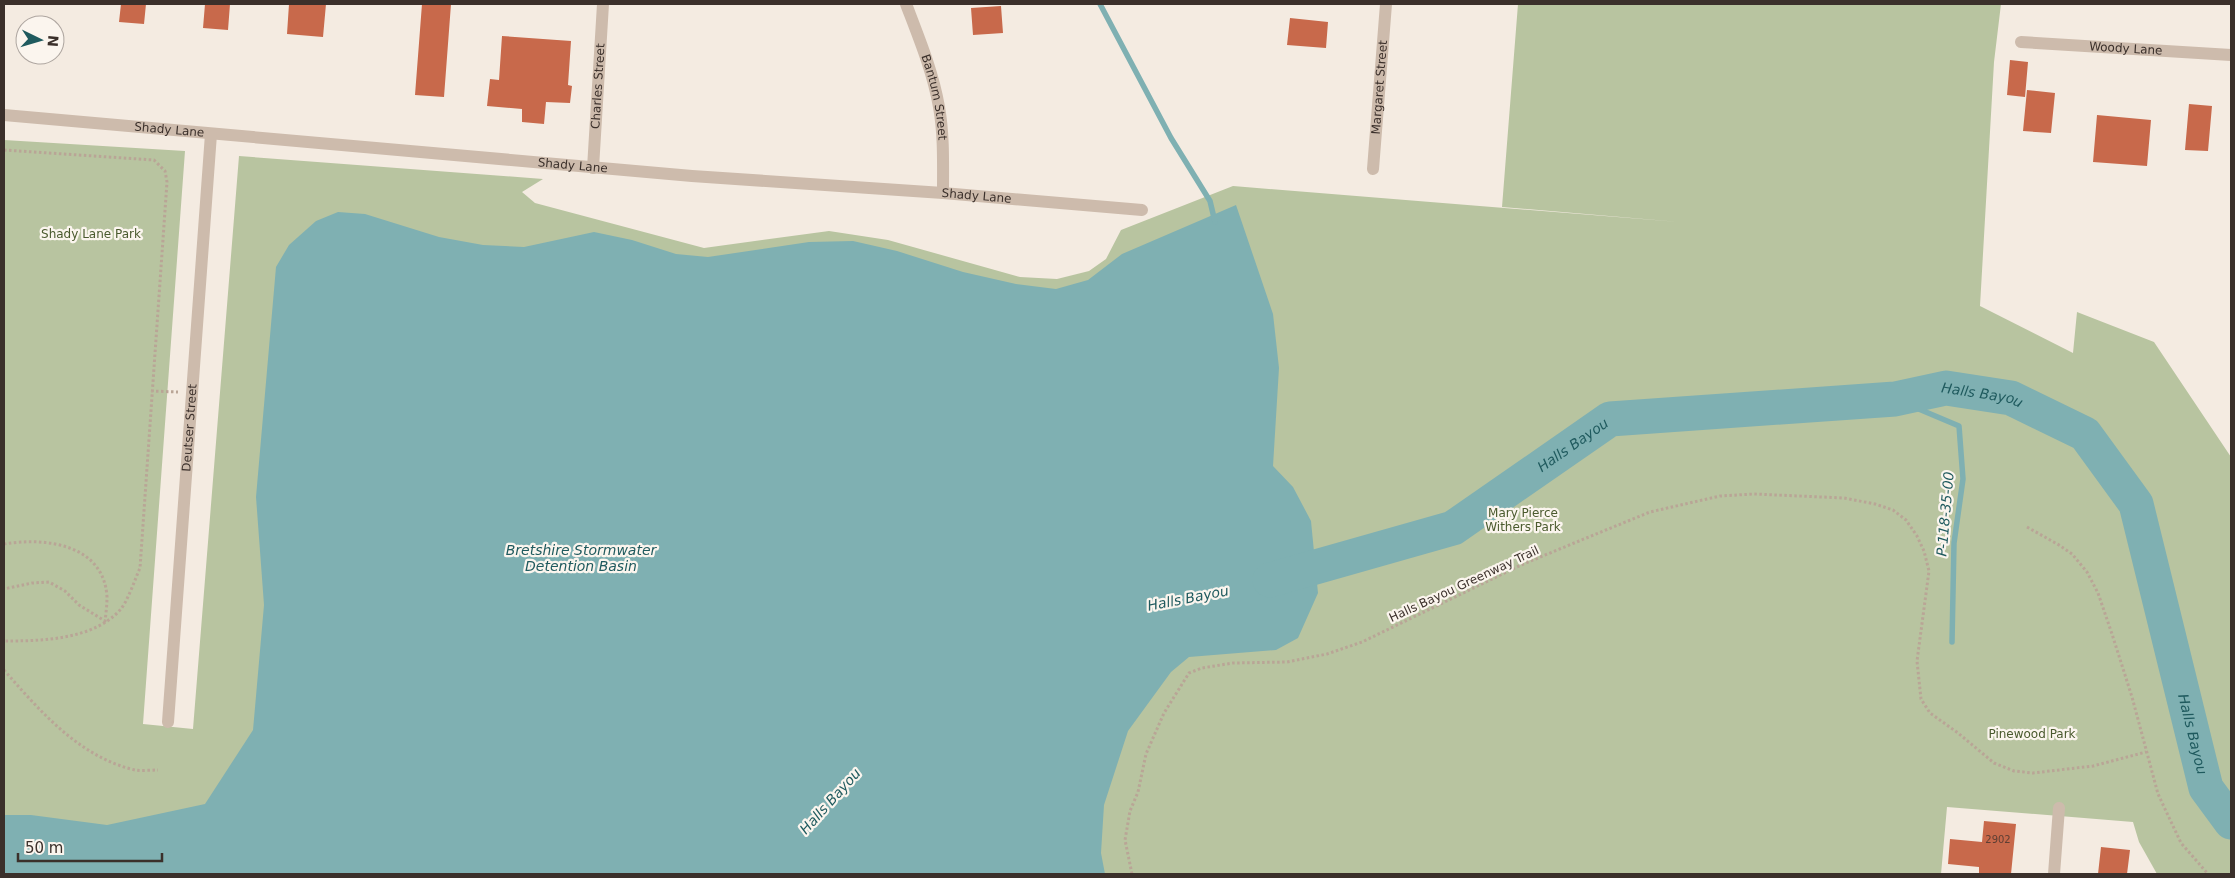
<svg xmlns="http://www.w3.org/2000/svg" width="2235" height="878" viewBox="0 0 2235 878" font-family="'DejaVu Sans',sans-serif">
<rect width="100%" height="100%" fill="#f4ebe1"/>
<path fill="#b8c4a0" d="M1518 4H2001L1994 62 1980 306 2073 353 2077 312 2154 342 2231 457V874H2157L2139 842 2133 822 1947 807 1941 874H4V140L185 151 143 724 193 729 239 156 543 179 522 192 535 203 704 248 829 231 888 240 1020 277 1057 279 1089 271 1106 259 1121 230 1233 186 1679 222 1502 207Z"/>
<path fill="#7fb0b2" d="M1236 205 1273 314 1279 368 1273 466 1293 487 1311 521 1318 593 1298 638 1276 650 1189 657 1171 672 1128 731 1104 805 1101 853 1105 874H4V815H31L107 825 205 804 253 730 264 605 256 497 276 267 289 245 316 221 338 212 365 214 439 237 483 245 524 247 594 232 632 240 676 254 708 257 809 242 853 241 897 251 963 272 1016 284 1056 289 1088 280 1122 254Z"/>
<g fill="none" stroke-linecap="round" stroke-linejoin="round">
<path stroke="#7fb0b2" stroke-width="5.5" d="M1100 4 1171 138 1210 201 1215 222
M1895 399 1959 426 1963 479 1954 543 1952 642"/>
<path stroke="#7fb0b2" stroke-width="35" id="s1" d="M1270 580 1453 528 1610 419 1895 399 1946 388 2011 398 2085 434 2136 504 2206 788 2231 822"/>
</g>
<path fill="#c8694b" d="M121 4H146L144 24 119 22Z
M205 4H230L228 30 203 28Z
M289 4H326L323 37 287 34Z
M422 4H451L444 97 415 95Z
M1001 6 1003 33 973 35 971 8Z
M1290 18 1328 22 1326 48 1287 45Z
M502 36 571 41 568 85 572 86 570 103 546 102 544 124 522 122V109L487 106 490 79 499 80Z
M2010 60 2028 62 2025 97 2007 95Z
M2027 90 2055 93 2051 133 2023 131Z
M2189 104 2212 106 2208 151 2185 150Z
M2097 115 2151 120 2147 166 2093 162Z
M1984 821 2016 824 2011 874H1979V867L1948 864 1950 839 1982 842Z
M2101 847 2130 850 2127 874H2098Z"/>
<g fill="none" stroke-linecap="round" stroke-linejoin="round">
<path stroke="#b9a596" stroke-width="3" stroke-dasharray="2.5 2.5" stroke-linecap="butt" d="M4 150 154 160 165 171 167 182 140 568C135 579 128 601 120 610 93 640 41 641 4 641
M151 391 178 392
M2027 527 2059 545 2072 554 2087 572 2098 593 2112 634 2132 697 2158 794 2181 843 2208 874
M4 544C45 537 104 544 107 597 107 605 106 613 105 621L79 605 65 591 49 582 32 583 4 589
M4 670C40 711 79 757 135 770 142 771 151 770 158 770
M1132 874 1125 840 1130 811 1138 792 1146 754 1164 713 1189 673 1202 668 1233 663 1287 662 1327 654 1362 642 1521 565 1579 541 1650 512 1720 496 1754 494 1844 498 1875 504 1893 510 1906 520 1917 536 1924 551 1929 571 1917 661 1921 699 1930 713 1958 733 1994 763 2014 771 2033 773 2093 766 2146 752"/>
<g stroke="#cdbbac" stroke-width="12">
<path id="s2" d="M906 4C919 38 933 72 939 107 944 135 943 164 943 193"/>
<path id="s3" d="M2021 42 2231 55"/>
<path id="s4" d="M4 115 692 176 943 193 1142 210"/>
<path id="s5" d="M593 168 603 4"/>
<path id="s6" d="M1373 169 1386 4"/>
<path id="s7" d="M168 722 211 134"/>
<path d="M2054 874 2059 808"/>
</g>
</g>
<g text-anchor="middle" stroke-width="4.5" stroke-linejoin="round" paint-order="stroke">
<g font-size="10" fill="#5e3e33">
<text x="1998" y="843">2902</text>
</g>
<g font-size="12" fill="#3b302b" stroke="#fbf5ee">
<text dy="4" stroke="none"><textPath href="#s3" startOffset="105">Woody Lane</textPath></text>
<text dy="4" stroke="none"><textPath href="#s5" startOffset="82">Charles Street</textPath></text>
<text dy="4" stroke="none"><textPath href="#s6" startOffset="82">Margaret Street</textPath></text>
<text dy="4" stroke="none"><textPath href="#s2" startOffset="98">Bantum Street</textPath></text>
<text dy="4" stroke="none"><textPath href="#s4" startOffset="166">Shady Lane</textPath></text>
<text dy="4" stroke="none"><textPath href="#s4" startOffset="571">Shady Lane</textPath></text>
<text dy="4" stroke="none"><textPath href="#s4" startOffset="976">Shady Lane</textPath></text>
<text dy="4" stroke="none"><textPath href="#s7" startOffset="295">Deutser Street</textPath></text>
<text transform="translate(1464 584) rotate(-25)" y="4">Halls Bayou Greenway Trail</text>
</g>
<g font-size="12" fill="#4a5a2e" stroke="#fbf5ee">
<text x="91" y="238">Shady Lane Park</text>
<text x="1523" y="517">Mary Pierce<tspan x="1523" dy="14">Withers Park</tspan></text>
<text x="2032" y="738">Pinewood Park</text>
</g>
<g font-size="14" font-style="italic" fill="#1f5a5e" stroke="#fbf5ee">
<text dy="5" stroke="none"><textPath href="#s1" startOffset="756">Halls Bayou</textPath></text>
<text dy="5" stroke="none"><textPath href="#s1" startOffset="336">Halls Bayou</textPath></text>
<text transform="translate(1945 514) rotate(-85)" y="5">P-118-35-00</text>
<text x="581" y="555">Bretshire Stormwater<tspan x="581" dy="16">Detention Basin</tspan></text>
<text transform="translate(1188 598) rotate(-11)" y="5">Halls Bayou</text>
<text dy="5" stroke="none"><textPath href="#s1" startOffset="1191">Halls Bayou</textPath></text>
<text transform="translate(830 801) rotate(-48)" y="5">Halls Bayou</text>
</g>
</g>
<rect width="2235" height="878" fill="none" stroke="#3b302b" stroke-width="10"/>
<g transform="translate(40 40) rotate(95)"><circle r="24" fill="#fbf5ee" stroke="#aea6a0"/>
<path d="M0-4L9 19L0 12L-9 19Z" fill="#1f5a5e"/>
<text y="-8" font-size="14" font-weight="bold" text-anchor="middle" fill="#3b302b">N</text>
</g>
<path d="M18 853v8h144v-8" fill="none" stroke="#3b302b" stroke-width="2.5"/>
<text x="25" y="853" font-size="15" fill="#3b302b" stroke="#fbf5ee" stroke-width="4" paint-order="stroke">50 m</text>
</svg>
